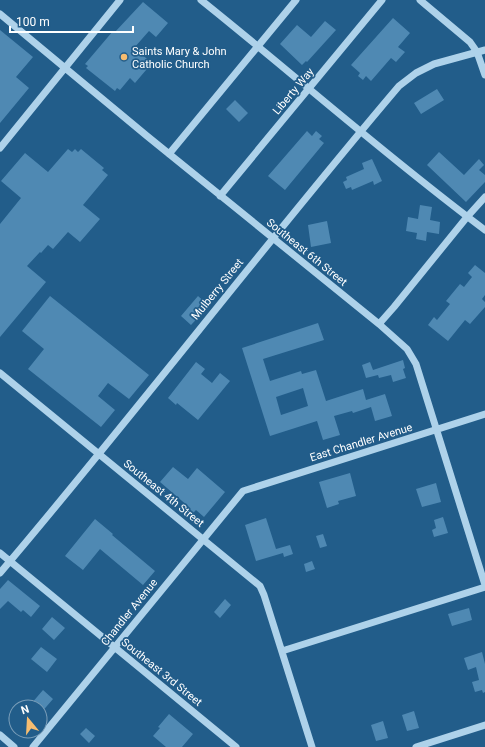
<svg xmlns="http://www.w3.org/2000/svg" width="485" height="747" viewBox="0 0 485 747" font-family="Roboto,sans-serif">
<rect width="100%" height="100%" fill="#225d8a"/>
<path fill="#4f89b3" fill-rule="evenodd" d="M143 2 168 23 156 37 149 31 134 48 152 63 135 83 130 78 120 90 117 88 115 91 86 68 88 66 85 64 113 31 115 32Z
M393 18 410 33 398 47 405 52 396 62 391 58 371 81 366 76 363 80 358 76 360 73 351 65Z
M325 21 336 30 307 62 306 61 302 65 280 44 297 25 311 37Z
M0 30 33 57 16 77 29 88 0 123Z
M437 89 444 100 421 114 414 103Z
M235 100 248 113 239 122 226 109Z
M307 131 312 136 316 131 322 136 319 139 324 143 285 190 268 176Z
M68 149 72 152 75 149 78 152 81 149 104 168 102 170 108 175 83 205 100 219 80 242 68 232 53 249 48 245 41 253 40 252 27 266 46 282 0 337V224L21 198 1 181 25 153 48 172Z
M439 152 464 175 479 159 484 165 479 170 485 175V182L466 202 427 165Z
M372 159 382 181 374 185 373 181 352 190 351 187 346 189 343 182 347 180 346 177 364 169 362 163Z
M420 205 432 207 430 220 440 222 439 234 427 232 426 241 416 239 417 233 406 231 408 217 418 219Z
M327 221 331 243 311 247 308 225Z
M475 265 485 273V295L482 299 485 302V307L470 324 465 320 448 341 428 325 434 317 437 320 450 304 446 301 460 284 464 287 472 277 468 273Z
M50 296 149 375 129 399 108 383 98 396 115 410 101 427 28 369 44 349 22 331Z
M198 296 209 306 191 325 181 316Z
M318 323 324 340 263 359 270 381 301 371 302 374 316 370 326 401 363 389 366 400 385 394 392 416 375 421 371 407 353 413 352 411 334 416 340 435 323 440 317 421 270 436 242 348ZM303 388 308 406 281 415 276 397Z
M403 360 405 368 403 369 406 378 393 382 391 375 379 378 378 375 366 378 362 365 370 362 373 370Z
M196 362 205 369 201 374 212 383 220 373 230 381 198 420 177 403 176 405 168 398Z
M173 467 188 479 197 468 225 492 204 517 196 510 193 513 188 508 189 507 160 482Z
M350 473 356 496 338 501 339 504 327 508 319 482Z
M436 483 441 502 422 507 416 489Z
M443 517 448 533 434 537 432 530 436 528 434 520Z
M266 518 276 549 290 545 293 554 284 557 283 553 256 561 245 525Z
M95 519 113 534 112 535 155 571 143 585 100 549 83 570 65 556Z
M323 534 327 546 320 548 316 536Z
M312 561 315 569 306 572 304 564Z
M8 580 40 606 31 617 23 610 21 612 8 601 0 609V589Z
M225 599 231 605 220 618 214 612Z
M469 608 472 620 452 626 448 614Z
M52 617 65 628 54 640 42 629Z
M41 647 57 659 47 672 31 659Z
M482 652 485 664V692L483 693 482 690 475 692 472 682 479 680 476 667 468 670 464 658Z
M43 690 53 699 40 714V707H35L31 704Z
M414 711 419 728 407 731 402 715Z
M169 714 193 734 182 747H166L153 736 160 728 158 727Z
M383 721 388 738 376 741 371 725Z
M86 728 95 736 89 743 80 734Z"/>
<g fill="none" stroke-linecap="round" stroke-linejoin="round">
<path stroke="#aed2ea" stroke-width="7" d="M201 0C296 76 387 157 485 230
M420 0 470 42 477 52 485 75
M0 14 147 136 379 324 407 349 416 364 485 585
M0 148 120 0
M169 154 296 0
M220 196 382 0
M379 324 394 307 467 217 485 197
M0 373 260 586 264 595 312 747
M0 553 236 747
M0 573C136 413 263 246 399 86L416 73 434 64 485 50
M282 651 485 587
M0 735 14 747
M33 747 243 491 485 414
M416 747 485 725"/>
</g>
<circle fill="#f7bd70" stroke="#225d8a" stroke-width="1.5" cx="124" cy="57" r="4"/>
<g text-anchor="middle" stroke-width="3.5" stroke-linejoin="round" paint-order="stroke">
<g font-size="11" fill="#fff" stroke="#225d8a" text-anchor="start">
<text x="132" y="55">Saints Mary &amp; John<tspan x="132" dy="13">Catholic Church</tspan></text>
</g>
<g font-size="11" fill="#fff" stroke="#225d8a">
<text transform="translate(293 91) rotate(-50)" y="4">Liberty Way</text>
<text transform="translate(307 252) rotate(39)" y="4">Southeast 6th Street</text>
<text transform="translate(217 289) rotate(-51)" y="4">Mulberry Street</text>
<text transform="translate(361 442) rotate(-17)" y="4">East Chandler Avenue</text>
<text transform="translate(164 493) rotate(39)" y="4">Southeast 4th Street</text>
<text transform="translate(129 612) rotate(-51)" y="4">Chandler Avenue</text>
<text transform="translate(162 672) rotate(39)" y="4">Southeast 3rd Street</text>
</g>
</g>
<g transform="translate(28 719) rotate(342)"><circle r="19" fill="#225d8a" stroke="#7a9eb9"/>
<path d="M0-3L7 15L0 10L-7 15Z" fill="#f7bd70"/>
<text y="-6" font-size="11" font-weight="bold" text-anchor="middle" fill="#ffffff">N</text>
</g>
<path d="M10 26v6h123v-6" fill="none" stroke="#ffffff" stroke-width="2"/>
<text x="16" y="26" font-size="12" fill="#ffffff" stroke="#225d8a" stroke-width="3" paint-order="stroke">100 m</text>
</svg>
